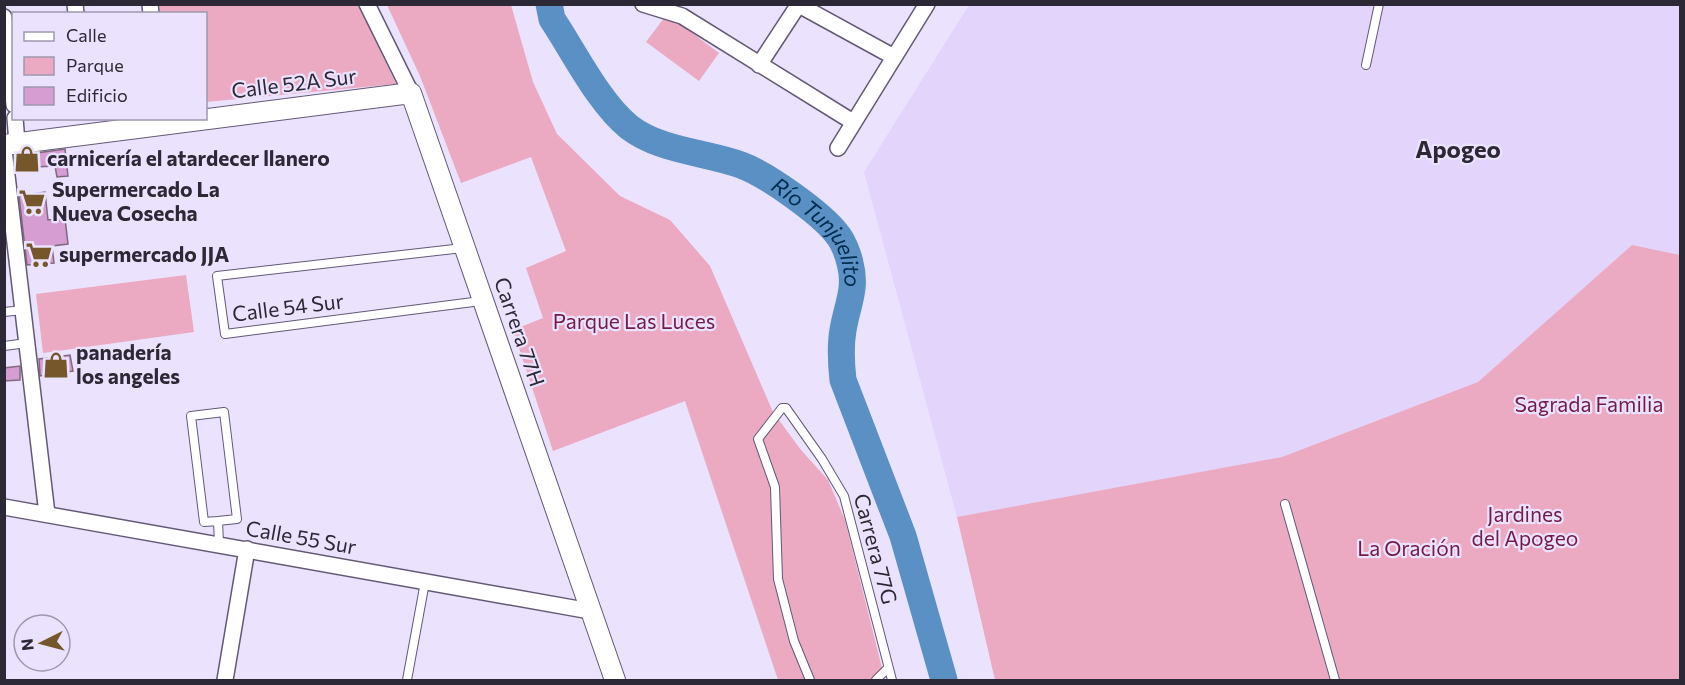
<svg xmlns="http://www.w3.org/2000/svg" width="1685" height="685" viewBox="0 0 1685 685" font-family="Commissioner,sans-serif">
<rect width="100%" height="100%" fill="#ebe2fd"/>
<path fill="#e3d4fc" d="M969 5H1680V255L1632 245 1478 382 1282 457 957 517 864 172Z"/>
<path fill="#eba9c2" d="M159 5H358L396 84 206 102V14L160 13Z
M387 5H511L533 82 557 134 620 196 670 220 710 266 773 412 801 450 828 480 845 520 885 680H778L685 401 553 451 513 330 543 318 526 268 566 251 531 157 461 183 420 76Z
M667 14 719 53 699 81 646 42Z
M1632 245 1680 255V680H995L957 517 1282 457 1478 382Z
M186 275 194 332 43 353 36 294Z"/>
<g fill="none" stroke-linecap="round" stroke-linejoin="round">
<path stroke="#5a90c4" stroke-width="27" id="s1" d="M549 4 552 19C574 52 599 103 629 127 660 151 705 152 741 165 766 174 821 213 837 234 843 241 848 254 850 263 857 289 847 305 843 330 840 347 841 362 843 380L903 536 944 680"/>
</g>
<path fill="#d59dd2" stroke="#816980" stroke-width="1.5" d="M65 149 68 176 57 177 55 166 16 168 15 156Z
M45 192 48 220 65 218 68 244 52 246 54 263 27 265 19 196Z
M70 355 73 371 40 376 39 359Z
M20 366V380L4 381V368Z"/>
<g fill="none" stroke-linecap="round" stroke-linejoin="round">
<g stroke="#635975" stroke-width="10">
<path id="service" d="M1366 65 1379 4
M463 248 217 276 225 334 481 301
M4 312 23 310
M4 346 27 343
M1285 504 1335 680
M218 521 237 519 224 412 191 416 204 522 218 521 219 544
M407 680 425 582
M810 680 794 641 778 579 775 487 758 439 782 408H786L822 459 844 496 892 680
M876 680 887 669"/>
</g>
<g stroke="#635975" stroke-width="18">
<path id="minor" d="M75 4 76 14
M150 4 151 14
M367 4 411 93
M643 4 682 16 853 122
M799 5 894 57
M4 17 14 105
M759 65 799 4
M15 118 17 143
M838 148 927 4
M4 150 47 514
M4 507 590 611
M225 680 247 549"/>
</g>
<g stroke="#635975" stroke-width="22">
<path id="tertiary" d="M4 145 411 93 615 680"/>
</g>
<use href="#service" stroke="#fff" stroke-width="8"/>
<use href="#minor" stroke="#fff" stroke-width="15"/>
<use href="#tertiary" stroke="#fff" stroke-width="20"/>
</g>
<defs>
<g id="shop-bare" transform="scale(2.07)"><path d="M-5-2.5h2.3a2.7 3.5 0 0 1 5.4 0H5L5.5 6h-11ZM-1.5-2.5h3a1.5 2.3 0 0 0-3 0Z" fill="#76572c" stroke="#ebe2fd" stroke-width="2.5" paint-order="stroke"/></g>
<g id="supermarket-bare" transform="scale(2.07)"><path d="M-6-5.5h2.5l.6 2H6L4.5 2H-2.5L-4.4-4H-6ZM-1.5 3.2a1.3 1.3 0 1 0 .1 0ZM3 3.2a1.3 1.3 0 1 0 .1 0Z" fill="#76572c" stroke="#ebe2fd" stroke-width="2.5" paint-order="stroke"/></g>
</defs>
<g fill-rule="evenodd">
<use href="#shop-bare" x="27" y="159"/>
<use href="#supermarket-bare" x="32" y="202"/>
<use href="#supermarket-bare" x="39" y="255"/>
<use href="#shop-bare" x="56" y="365"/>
</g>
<g text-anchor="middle" stroke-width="4.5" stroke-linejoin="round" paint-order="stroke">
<g font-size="21" fill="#2d2835" stroke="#ebe2fd">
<text transform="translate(294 84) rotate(-7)" y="7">Calle 52A Sur</text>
<text transform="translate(288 308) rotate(-7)" y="7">Calle 54 Sur</text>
<text transform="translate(519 332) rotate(71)" y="7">Carrera 77H</text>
<text transform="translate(301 538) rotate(10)" y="7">Calle 55 Sur</text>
<text transform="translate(875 549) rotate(75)" y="7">Carrera 77G</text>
</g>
<g font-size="21" font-weight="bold" fill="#2d2835" stroke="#ebe2fd" text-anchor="start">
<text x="47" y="166">carnicería el atardecer llanero</text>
<text x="52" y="197">Supermercado La<tspan x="52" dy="24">Nueva Cosecha</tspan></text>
<text x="59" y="262">supermercado JJA</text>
<text x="76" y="360">panadería<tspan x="76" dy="24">los angeles</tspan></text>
</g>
<g font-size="21" fill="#721b46" stroke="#ebe2fd">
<text x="634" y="329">Parque Las Luces</text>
<text x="1589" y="412">Sagrada Familia</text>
<text x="1525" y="522">Jardines<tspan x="1525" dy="24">del Apogeo</tspan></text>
<text x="1409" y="556">La Oración</text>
</g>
<g font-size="22" font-style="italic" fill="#012c4e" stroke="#ebe2fd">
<text dy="8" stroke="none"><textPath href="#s1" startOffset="374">Río Tunjuelito</textPath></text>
</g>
<g font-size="24" font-weight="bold" fill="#2d2835" stroke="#ebe2fd">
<text x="1458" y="158">Apogeo</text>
</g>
</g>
<rect width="1685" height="685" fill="none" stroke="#2d2835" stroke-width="12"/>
<rect x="12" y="12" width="195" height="108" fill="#ebe2fd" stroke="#9f98ad" stroke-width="1.5"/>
<rect x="24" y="32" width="30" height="9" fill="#ffffff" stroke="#9f98ad" stroke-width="1.5"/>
<text x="66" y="42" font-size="18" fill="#2d2835">Calle</text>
<rect x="24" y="57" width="30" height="18" fill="#eba9c2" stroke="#9f98ad" stroke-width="1.5"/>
<text x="66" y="72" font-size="18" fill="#2d2835">Parque</text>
<rect x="24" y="87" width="30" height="18" fill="#d59dd2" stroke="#9f98ad" stroke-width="1.5"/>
<text x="66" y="102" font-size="18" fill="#2d2835">Edificio</text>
<g transform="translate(42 643) rotate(264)"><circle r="28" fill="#ebe2fd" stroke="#9f98ad" stroke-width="1.5"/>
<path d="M0-4.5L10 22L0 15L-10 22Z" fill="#76572c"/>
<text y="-9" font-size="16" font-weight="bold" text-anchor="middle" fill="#2d2835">N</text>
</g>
</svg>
